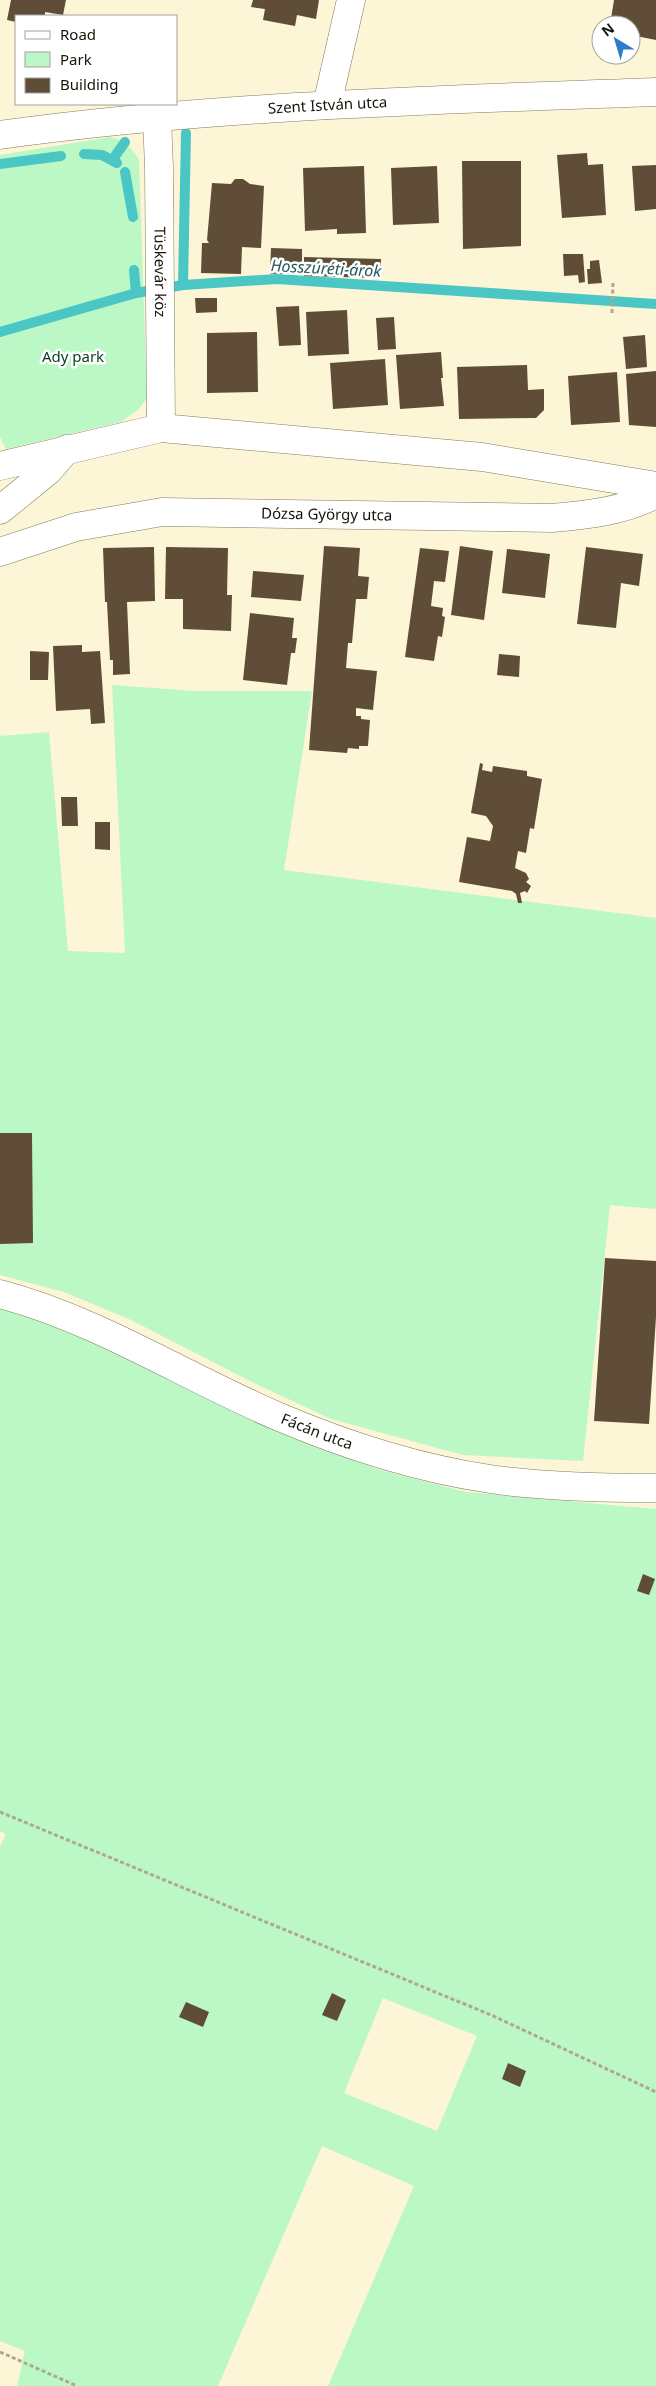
<svg xmlns="http://www.w3.org/2000/svg" width="656" height="2386" viewBox="0 0 656 2386" font-family="'Noto Sans',sans-serif">
<rect width="100%" height="100%" fill="#fcf5d6"/>
<path fill="#bcf8c6" fill-rule="evenodd" d="M110 137C123 139 133 149 139 160L147 398 139 409 121 422 6 449 0 437V155Z
M112 685 195 691H312L284 870 656 918V1209L610 1205 583 1461 463 1455 331 1419 250 1381 131 1320 64 1292 0 1275V736L49 732 68 951 125 953Z
M0 1307 65 1326 275 1427 380 1470 466 1492 656 1509V2386H328L414 2186 322 2146 218 2386H17L25 2351 0 2341V1847L6 1834 0 1831ZM383 1998 477 2036 437 2131 344 2093Z"/>
<g fill="none" stroke-linecap="round" stroke-linejoin="round">
<path stroke="#4ac6c5" stroke-width="10" d="M84 154 102 155 117 163
M113 159 125 142
M0 164 61 156
M125 172 133 217
M134 270 136 293
M183 285 186 133
M0 332 136 293 183 285 277 279 656 304"/>
</g>
<path fill="#604d38" d="M11 0H66L63 15 45 12V16H16V22L7 20Z
M253 0H319L316 19 297 15 295 26 263 20 265 9 251 7Z
M614 0H656V40L631 35V25H610Z
M587 153 588 165 603 164 606 215 562 218 557 155Z
M462 161H521V246L463 249Z
M656 165V209L635 211 632 166Z
M364 166 366 233 337 234V229L305 231 303 168Z
M437 166 439 223 393 225 391 168Z
M235 179H243L250 184 264 186 261 248 242 247 241 274 201 273 202 243H209L207 240 212 183 231 184Z
M271 248 302 249V274H270Z
M563 254H583L585 282 579 283 578 275 564 276Z
M304 257 381 259 380 278 304 276Z
M599 260 602 283 588 284 587 269H590V261Z
M195 298H217V312L196 313Z
M299 306 301 345 279 346 276 307Z
M347 310 349 354 308 356 306 312Z
M394 317 396 349 378 350 376 318Z
M257 332 258 392 207 393V333Z
M645 335 647 367 626 369 623 337Z
M441 352 443 378H441L444 406 400 409 396 355Z
M385 359 388 405 333 409 330 363Z
M527 365 528 390 544 389V410L536 418 459 419 457 367Z
M656 371V427L629 425 626 374Z
M617 372 620 422 571 425 568 376Z
M324 546 360 548 358 576 369 577 367 599H356L352 643H348L346 668 377 671 373 710 356 708V716H361V719L370 720 368 746H359V749L348 748 347 753 309 750Z
M460 546 493 551 484 620 451 615Z
M154 547 155 601 127 602 130 674 113 675V660H110L107 602H105L103 548Z
M166 547 228 548 227 595H232L231 631 183 629V599H165Z
M586 547 643 554 639 586 621 583 616 628 577 624Z
M420 548 449 551 445 582 434 581 431 606 443 608 442 616 445 617 442 637 438 636 434 661 405 657Z
M507 549 550 554 545 598 502 593Z
M253 571 304 575 301 601 251 597Z
M250 613 294 618 292 638H297L295 653H291L287 685 243 680Z
M82 645V652L100 651 105 723 91 724 90 709 56 711 53 646Z
M30 651 49 652 48 680H30Z
M499 654 520 656 519 677 497 675Z
M480 763 483 764 482 770 492 772 493 766 527 771V776L542 779 534 829 530 828 526 853 518 851 515 868 526 873 529 879 526 882 531 886 527 893 525 891 520 893 522 903H518L516 894 512 891 459 882 467 837 490 841 493 826 486 816 471 813Z
M61 797H77L78 826H62Z
M95 822H110V850L95 849Z
M0 1133H32L33 1243 0 1244Z
M605 1258 656 1261V1317L649 1424 594 1421Z
M643 1574 655 1579 649 1595 637 1591Z
M332 1993 346 2000 337 2021 322 2015Z
M186 2002 209 2012 203 2027 179 2017Z
M508 2063 526 2071 520 2087 502 2079Z"/>
<g fill="none" stroke-linecap="round" stroke-linejoin="round">
<g stroke="#817b5f" stroke-width="29">
<g id="minor">
<path d="M327 105 351 0"/>
<path id="s1" d="M157 117 159 168 161 428"/>
<path d="M0 466 161 428 482 457 656 486"/>
<path d="M0 510 48 471 67 449"/>
<path id="s2" d="M0 552 76 527 162 512 552 518C588 515 624 511 656 494"/>
<path id="s3" d="M0 1294C98 1320 184 1376 277 1416 345 1445 416 1468 490 1479 544 1487 601 1488 656 1488"/>
</g>
</g>
<g stroke="#817b5f" stroke-width="29">
<g id="secondary">
<path id="s4" d="M0 135C217 105 437 100 656 92"/>
</g>
</g>
<path stroke="#ada890" stroke-width="3" stroke-dasharray="4 2.5" stroke-linecap="butt" d="M612 313 613 283
M0 1812 491 2015 656 2092
M0 2352 77 2386"/>
<use href="#minor" stroke="#fff" stroke-width="28"/>
<use href="#secondary" stroke="#fff" stroke-width="28"/>
</g>
<g text-anchor="middle" stroke-width="5" stroke-linejoin="round" paint-order="stroke">
<g font-size="15" fill="#161409" stroke="#fff">
<text dy="5" stroke="none"><textPath href="#s4" startOffset="329">Szent István utca</textPath></text>
<text dy="5" stroke="none"><textPath href="#s1" startOffset="155">Tüskevár köz</textPath></text>
<text dy="5" stroke="none"><textPath href="#s2" startOffset="332">Dózsa György utca</textPath></text>
<text dy="5" stroke="none"><textPath href="#s3" startOffset="346">Fácán utca</textPath></text>
</g>
<g font-size="15" fill="#083d19" stroke="#fff">
<text x="73" y="362">Ady park</text>
</g>
<g font-size="16" font-style="italic" fill="#245858" stroke="#fff">
<text transform="translate(326 268) rotate(3)" y="6">Hosszúréti-árok</text>
</g>
</g>
<rect x="15" y="15" width="162" height="90" fill="#ffffff" stroke="#a2a19d"/>
<rect x="25" y="31" width="25" height="8" fill="#ffffff" stroke="#a2a19d"/>
<text x="60" y="40" font-size="15" fill="#161409">Road</text>
<rect x="25" y="52" width="25" height="15" fill="#bcf8c6" stroke="#a2a19d"/>
<text x="60" y="65" font-size="15" fill="#161409">Park</text>
<rect x="25" y="78" width="25" height="15" fill="#604d38" stroke="#a2a19d"/>
<text x="60" y="90" font-size="15" fill="#161409">Building</text>
<g transform="translate(616 40) rotate(322)"><circle r="24" fill="#ffffff" stroke="#a2a19d"/>
<path d="M0-4L9 19L0 12L-9 19Z" fill="#2d7dcc"/>
<text y="-8" font-size="14" font-weight="bold" text-anchor="middle" fill="#161409">N</text>
</g>
</svg>
